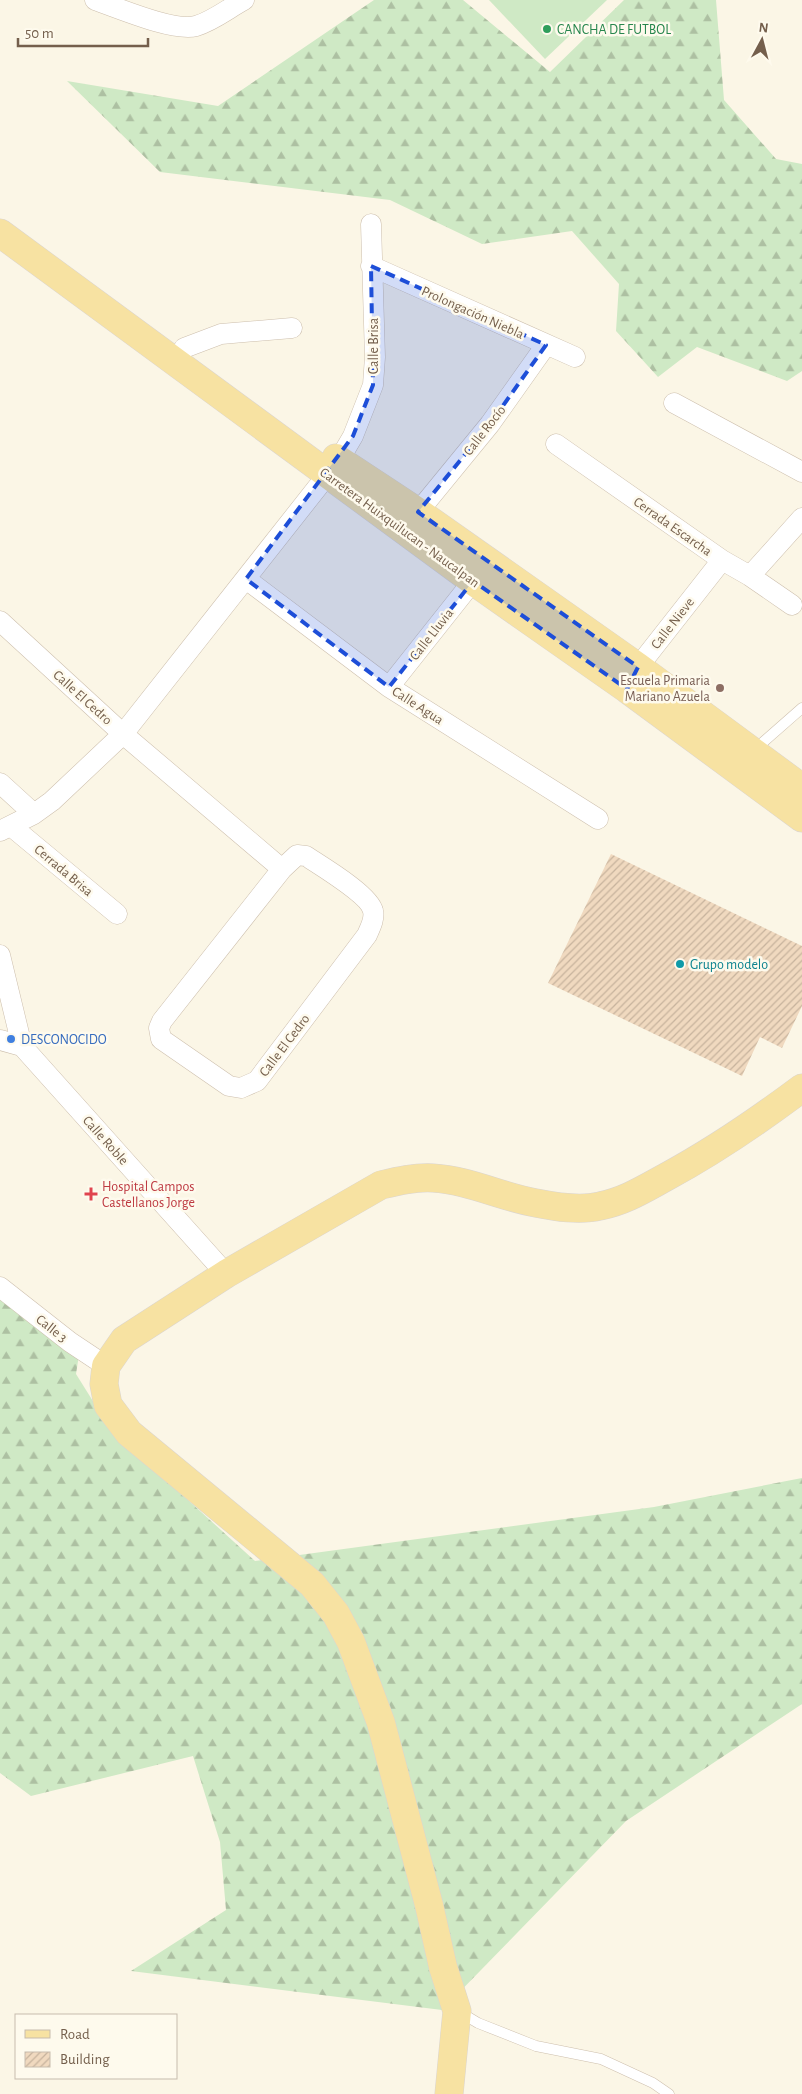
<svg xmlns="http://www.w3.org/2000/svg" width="802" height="2094" viewBox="0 0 802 2094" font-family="'Alegreya Sans',sans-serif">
<defs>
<pattern id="forest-firs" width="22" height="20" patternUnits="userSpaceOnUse" patternTransform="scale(1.25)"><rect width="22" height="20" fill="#cfe9c5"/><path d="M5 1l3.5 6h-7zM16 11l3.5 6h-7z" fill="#adc0a2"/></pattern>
<pattern id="building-hatch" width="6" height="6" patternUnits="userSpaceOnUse" patternTransform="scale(1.25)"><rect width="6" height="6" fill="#f0d9bf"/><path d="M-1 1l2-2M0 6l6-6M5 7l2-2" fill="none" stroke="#c7b39d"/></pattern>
</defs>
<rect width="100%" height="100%" fill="#fbf6e6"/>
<path fill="url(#forest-firs)" d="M374 0H463L550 72 624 0H716L724 100 776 159 802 164V371L787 381 697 347 658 377 616 331 619 284 572 231 482 244 390 200 160 172 67 81 218 106Z
M0 1294 81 1342 76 1374 111 1430 255 1561 654 1507 802 1478V1704L626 1821 442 2010 131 1971 226 1910 220 1842 193 1756 31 1796 0 1773Z"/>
<path fill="#cfe9c5" d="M489 0H607L545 59Z"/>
<path fill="url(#building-hatch)" d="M611 854 802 946V1006L782 1048 760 1037 742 1076 548 983Z"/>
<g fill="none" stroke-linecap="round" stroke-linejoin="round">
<g stroke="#cdbfad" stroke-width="11">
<path id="service" d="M753 751 802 708
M458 2011 478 2023 536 2046 601 2059 653 2083 669 2094"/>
</g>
<g stroke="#cdbfad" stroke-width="21">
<path id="minor" d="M95 0C118 8 174 32 196 26 213 21 229 8 244 0
M371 266 575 357
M184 348 221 334 292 328
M674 403 802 472
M556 444 722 560 750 576 792 605
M418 512 490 424 546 345
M750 576 802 518
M246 579 389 687 598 819
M0 621 123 734 282 869
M633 678 638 667 722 560
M389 687 473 581
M0 783 34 814
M11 826 117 914
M0 831 34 814 52 801 123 734 339 460 353 436 373 385 375 357 371 224
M297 855 306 856C321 866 370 895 373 911 375 919 370 928 367 935L257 1081 241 1088 229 1086 161 1039 159 1028 162 1021 282 869Z
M0 955 22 1046
M0 1040 22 1046 226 1274
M0 1287 70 1342 106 1366"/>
</g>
<g stroke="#dbd5d0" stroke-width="29">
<path id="primary" d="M0 233 473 581 627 689 802 818
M336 458 418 512 638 667 802 788
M449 2094 457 2011 443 1967 429 1905 381 1723 351 1642 336 1614 312 1584 129 1433 108 1405 104 1384 106 1366 124 1340 226 1274 381 1185C398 1181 415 1177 433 1178 468 1180 502 1197 536 1203 556 1207 580 1211 600 1206 625 1201 644 1189 666 1177 714 1151 758 1121 802 1088"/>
</g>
<use href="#service" stroke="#fff" stroke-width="10"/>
<use href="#minor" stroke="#fff" stroke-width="20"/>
<use href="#primary" stroke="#f7e2a2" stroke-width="28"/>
</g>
<path fill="#1d4ed8" fill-opacity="0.2" stroke="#1d4ed8" stroke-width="4" stroke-dasharray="10 6" stroke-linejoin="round" d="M371 266 546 345 490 424 418 512 638 667 627 689 473 581 389 687 246 579 353 436 373 385Z"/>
<circle fill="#2e9e5b" stroke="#fefaed" stroke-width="2" cx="547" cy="29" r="5"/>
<circle fill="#8d6e63" stroke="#fefaed" stroke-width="2" cx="720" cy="688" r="5"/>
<circle fill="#0f9aa8" stroke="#fefaed" stroke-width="2" cx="680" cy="964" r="5"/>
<circle fill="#3f7fe0" stroke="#fefaed" stroke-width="2" cx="11" cy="1039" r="5"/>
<path fill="#e0444e" stroke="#fefaed" stroke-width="2" d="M88.5 1186.5h5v5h5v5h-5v5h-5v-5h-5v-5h5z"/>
<g text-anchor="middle" stroke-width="5" stroke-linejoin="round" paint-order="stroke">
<g font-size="14" fill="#27864d" stroke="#fefaed" text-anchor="start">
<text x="557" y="34">CANCHA DE FUTBOL</text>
</g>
<g font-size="14" fill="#745f4c" stroke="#fefaed">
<text transform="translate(473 312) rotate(24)" y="5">Prolongación Niebla</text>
<text transform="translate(373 346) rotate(-90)" y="5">Calle Brisa</text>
<text transform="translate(484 430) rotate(-52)" y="5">Calle Rocío</text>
<text transform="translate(673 526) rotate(35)" y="5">Cerrada Escarcha</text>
<text transform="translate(400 527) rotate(36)" y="5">Carretera Huixquilucan - Naucalpan</text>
<text transform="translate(672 623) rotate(-52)" y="5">Calle Nieve</text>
<text transform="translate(431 634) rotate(-52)" y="5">Calle Lluvia</text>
<text transform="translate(83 697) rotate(42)" y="5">Calle El Cedro</text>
<text transform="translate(418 705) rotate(33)" y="5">Calle Agua</text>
<text transform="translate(64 870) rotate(40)" y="5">Cerrada Brisa</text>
<text transform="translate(284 1045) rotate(-53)" y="5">Calle El Cedro</text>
<text transform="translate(106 1140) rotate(48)" y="5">Calle Roble</text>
<text transform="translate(52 1328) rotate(38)" y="5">Calle 3</text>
</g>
<g font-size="14" fill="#785e54" stroke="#fefaed" text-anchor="end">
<text x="710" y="685">Escuela Primaria<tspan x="710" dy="16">Mariano Azuela</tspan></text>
</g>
<g font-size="14" fill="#0d838f" stroke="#fefaed" text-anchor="start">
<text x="690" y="969">Grupo modelo</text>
</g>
<g font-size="14" fill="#366cbe" stroke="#fefaed" text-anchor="start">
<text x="21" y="1044">DESCONOCIDO</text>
</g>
<g font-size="14" fill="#be3a42" stroke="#fefaed" text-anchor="start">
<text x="102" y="1191">Hospital Campos<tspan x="102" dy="16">Castellanos Jorge</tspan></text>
</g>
</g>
<rect x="15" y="2014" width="162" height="65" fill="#fefaed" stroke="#c7bcad"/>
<rect x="25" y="2030" width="25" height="8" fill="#f7e2a2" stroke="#c7bcad"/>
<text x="60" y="2039" font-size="15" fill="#745f4c">Road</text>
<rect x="25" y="2052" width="25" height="15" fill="url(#building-hatch)" stroke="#c7bcad"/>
<text x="60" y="2064" font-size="15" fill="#745f4c">Building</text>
<g transform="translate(762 40) rotate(7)" stroke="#fefaed" stroke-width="4" paint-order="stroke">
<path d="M0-4L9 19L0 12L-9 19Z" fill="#745f4c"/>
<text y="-8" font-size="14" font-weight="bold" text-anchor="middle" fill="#745f4c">N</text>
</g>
<path d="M18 38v8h130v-8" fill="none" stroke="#745f4c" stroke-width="2.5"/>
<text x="25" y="38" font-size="15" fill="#745f4c" stroke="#fefaed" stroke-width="4" paint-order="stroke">50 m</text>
</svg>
